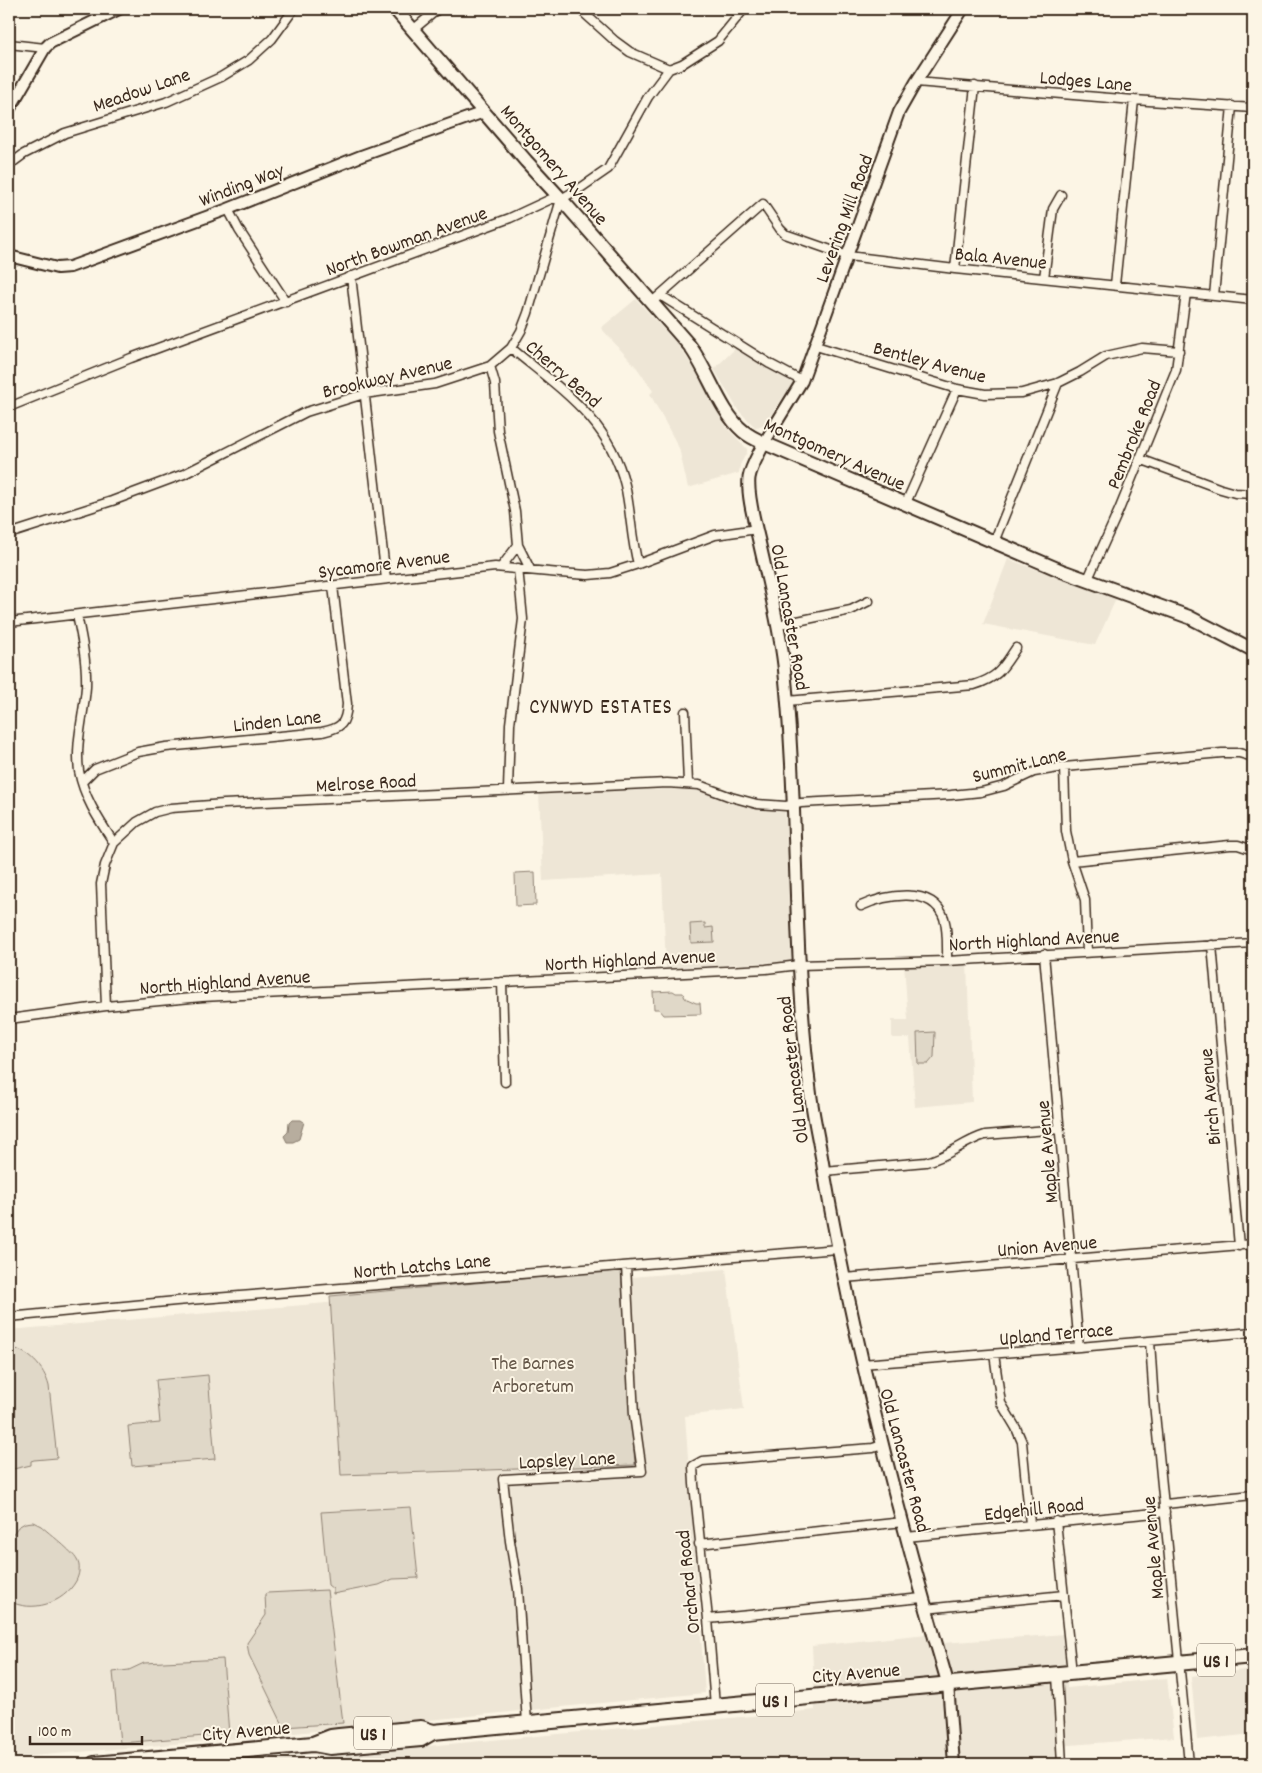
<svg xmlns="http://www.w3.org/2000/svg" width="1262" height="1773" viewBox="0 0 1262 1773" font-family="Dekko,sans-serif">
<rect width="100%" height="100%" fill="#fcf5e5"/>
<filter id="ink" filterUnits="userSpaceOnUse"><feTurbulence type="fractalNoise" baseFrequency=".02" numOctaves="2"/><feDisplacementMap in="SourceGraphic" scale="10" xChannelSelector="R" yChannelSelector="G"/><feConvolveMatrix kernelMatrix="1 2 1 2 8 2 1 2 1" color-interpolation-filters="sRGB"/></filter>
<g filter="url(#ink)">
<path fill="#eee6d6" d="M636 299 678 345 694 368 726 427 747 449V452L740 465 739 473 688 488 679 448 650 394 653 391 637 368 601 328Z
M737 347 793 383 763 426 755 427 738 410 714 369Z
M1008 559 1116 599 1095 645 983 624Z
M686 789 711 793 760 809 785 812 794 961 666 968 662 874 543 881 539 792Z
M967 962 972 1102 915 1107 910 1038H892V1020H908L904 963Z
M726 1269 744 1409 685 1416 705 1693 243 1738 9 1758V1330Z
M927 1634 929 1644 1065 1634 1067 1688 1167 1678 1174 1737 1057 1746 1056 1764H246V1763L815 1710 812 1646Z
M1253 1669V1734L1197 1740 1191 1676Z"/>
<path fill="#e0d8c8" stroke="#8e8173" d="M535 872 536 905 516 906 515 873Z
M705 923V928L713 927 714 942 691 943 690 924Z
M673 991 676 993H683L685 998 696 1003H700L701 1014 664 1015 659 1009H654L653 992Z
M935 1032 934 1057 928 1064H918L917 1033Z
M621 1270 635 1465 341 1475 330 1296Z
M9 1347C29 1351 44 1367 49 1386L57 1458 34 1460 31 1461V1465L9 1470Z
M208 1375 215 1459 132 1466 128 1426 160 1423 156 1380Z
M411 1507 418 1578 393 1579 379 1585 333 1594V1589L328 1585 321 1512Z
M33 1522 41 1526C49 1533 73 1552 77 1560 81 1566 79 1575 76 1581 63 1604 32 1613 9 1601V1539L18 1527 25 1523Z
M327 1590 343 1723 284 1727 249 1655 247 1643 266 1615 265 1594 267 1593Z
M223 1659 229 1734 120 1743 113 1672 129 1670 144 1663Z"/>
<path fill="#b7ad9e" stroke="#85796b" d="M292 1120H301L304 1122 299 1139 293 1142H287L284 1136 288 1132 289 1123Z"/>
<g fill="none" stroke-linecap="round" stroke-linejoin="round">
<g stroke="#3b2a1e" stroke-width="11">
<path id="minor" d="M581 9 584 13 615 41 630 52 669 69
M952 9 960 13
M414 29 438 9
M9 44 45 48
M916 82 1134 100 1253 108
M9 165 24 154 65 133 166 102 221 77 249 60 272 39 294 9
M228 209 239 230 286 302
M955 269 975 86
M351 276 386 579
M1044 278 1053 209 1061 195
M1115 285 1134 100
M660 295 770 364 802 381
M1214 296 1232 106
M652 302 763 204 780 229 785 234 848 256 955 269 1253 300
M816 346 957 389 985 394 1022 393 1058 383 1080 372 1106 356 1142 348 1179 351
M511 348C560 389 609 419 625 485 631 511 631 539 638 564
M490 366 495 383 498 431 515 511 518 545 530 569
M9 407 131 358 510 218 551 199H561L582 187 608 169 648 97 669 69 682 64 718 41 744 9
M1140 459 1221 489 1235 493 1253 494
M905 505 957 389
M9 534 112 501 184 474 306 412 364 394 435 384 490 366 511 348 521 331 528 313 561 199
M994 542 1058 383
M502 566 518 545
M1087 581 1119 510 1176 370 1186 293
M77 615C82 639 87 663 86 687 84 715 75 743 79 771 84 798 99 820 114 843
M9 622 495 567 560 573 588 575 610 573 638 564 715 535 757 529
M778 625 851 610 869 601
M787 701 974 685C999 677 1002 669 1016 648
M685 712 688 783
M1064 767 1066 831 1072 861 1085 900 1087 952
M82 782 95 769 138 752 166 747 322 732C341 728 346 724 347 704L333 586
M508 790 510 724 523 619 518 568
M1072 861 1230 845H1238L1253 850
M861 906C885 895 932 885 944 918 948 931 947 947 947 961
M1212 945 1239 1246
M1044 954 1079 1347
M502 982 505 1082
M106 1006 101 884 105 865 114 843 137 822 155 812 171 808 224 804 667 783 699 785 731 797 757 804 786 806 801 803 951 795 981 792 1004 786 1034 772 1064 767 1222 753H1239L1253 757
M9 1019 106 1006 202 997 766 969 799 965 947 961 1253 943
M824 1171 926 1162C948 1157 964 1141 985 1135L1060 1129
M844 1278 1253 1244
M9 1317 176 1301 838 1249
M1150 1341 1154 1403 1189 1764
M994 1354 1001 1403 1016 1428 1022 1442 1030 1524
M862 1364 1079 1347 1253 1332
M1165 1504 1253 1495
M1056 1521 1072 1673
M906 1537 1165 1512
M699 1544 903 1522
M925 1609 1064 1595
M708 1619 922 1598
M1057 1675 1062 1764
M715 1706 708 1619 694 1484 693 1466 702 1461 873 1448 882 1445
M527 1723 518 1589 510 1541 503 1479 642 1471 634 1415 626 1266
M233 1751 234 1764"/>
</g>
<g stroke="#3b2a1e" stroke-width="14">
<path id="tertiary" d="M9 110 45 48 50 43 119 9
M9 256 57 268 70 267 228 209 361 156 484 112
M764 443 802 381 899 112 916 82 963 9
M948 1684 954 1764"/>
</g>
<g stroke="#3b2a1e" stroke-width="15">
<path id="secondary" d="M764 443C759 454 751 466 749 478 747 496 755 523 759 541 768 582 779 623 784 665 799 806 792 949 810 1090 813 1117 820 1144 824 1172 854 1345 898 1515 948 1684"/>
</g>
<g stroke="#3b2a1e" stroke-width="16">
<path id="primary" d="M395 9 526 161 561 199 689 345C708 370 720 412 743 431 750 437 757 440 764 443L1062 571 1189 617 1253 650"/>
</g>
<g stroke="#3b2a1e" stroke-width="18">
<path id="trunk" d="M314 1744 330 1747 421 1739 433 1732
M94 1764 313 1744 331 1737 339 1736 421 1728 433 1732 1253 1656"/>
</g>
<use href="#minor" stroke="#fcf5e5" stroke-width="8"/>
<use href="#tertiary" stroke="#fcf5e5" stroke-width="10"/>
<use href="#secondary" stroke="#fcf5e5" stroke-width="11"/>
<use href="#primary" stroke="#fcf5e5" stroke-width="12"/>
<use href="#trunk" stroke="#fcf5e5" stroke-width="14"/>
</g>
</g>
<g text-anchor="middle" stroke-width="4" stroke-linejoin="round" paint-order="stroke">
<g fill="#fcf5e5" stroke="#75675a" stroke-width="1">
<rect x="1197" y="1643.5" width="38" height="33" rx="4"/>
<rect x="756" y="1683.5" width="38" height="33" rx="4"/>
<rect x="354" y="1716.5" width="38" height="33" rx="4"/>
</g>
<g font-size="19" font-weight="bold" fill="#3b2a1e">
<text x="1216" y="1667">US 1</text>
<text x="775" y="1707">US 1</text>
<text x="373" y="1740">US 1</text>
</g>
<g font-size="20" fill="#3b2a1e" stroke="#fcf5e5">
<text transform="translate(1086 80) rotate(5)" y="7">Lodges Lane</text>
<text transform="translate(141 89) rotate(-19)" y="7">Meadow Lane</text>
<text transform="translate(555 164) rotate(49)" y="7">Montgomery Avenue</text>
<text transform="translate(241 184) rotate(-21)" y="7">Winding Way</text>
<text transform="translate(843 218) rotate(-70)" y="7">Levering Mill Road</text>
<text transform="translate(406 240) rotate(-20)" y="7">North Bowman Avenue</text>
<text transform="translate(1001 257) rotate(6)" y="7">Bala Avenue</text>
<text transform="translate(930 361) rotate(15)" y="7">Bentley Avenue</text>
<text transform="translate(564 373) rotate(41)" y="7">Cherry Bend</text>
<text transform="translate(387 376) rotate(-13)" y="7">Brookway Avenue</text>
<text transform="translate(1133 434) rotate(-68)" y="7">Pembroke Road</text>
<text transform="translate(835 453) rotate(24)" y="7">Montgomery Avenue</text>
<text transform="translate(384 563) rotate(-7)" y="7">Sycamore Avenue</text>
<text transform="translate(791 617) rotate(80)" y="7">Old Lancaster Road</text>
<text transform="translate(277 720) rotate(-6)" y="7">Linden Lane</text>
<text transform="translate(1019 764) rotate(-14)" y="7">Summit Lane</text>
<text transform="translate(366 782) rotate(-3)" y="7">Melrose Road</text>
<text transform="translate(1034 939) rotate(-3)" y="7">North Highland Avenue</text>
<text transform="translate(630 959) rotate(-3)" y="7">North Highland Avenue</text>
<text transform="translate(225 981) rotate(-4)" y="7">North Highland Avenue</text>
<text transform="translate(792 1070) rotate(-97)" y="7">Old Lancaster Road</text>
<text transform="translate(1209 1097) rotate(-95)" y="7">Birch Avenue</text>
<text transform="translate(1046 1152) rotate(-95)" y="7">Maple Avenue</text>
<text transform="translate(1047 1245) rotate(-5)" y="7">Union Avenue</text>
<text transform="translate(422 1265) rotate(-5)" y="7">North Latchs Lane</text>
<text transform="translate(1056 1333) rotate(-5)" y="7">Upland Terrace</text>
<text transform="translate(567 1459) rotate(-3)" y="7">Lapsley Lane</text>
<text transform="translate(906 1460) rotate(75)" y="7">Old Lancaster Road</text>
<text transform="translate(1034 1508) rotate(-6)" y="7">Edgehill Road</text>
<text transform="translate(1152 1548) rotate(-95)" y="7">Maple Avenue</text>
<text transform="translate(687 1582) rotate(-96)" y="7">Orchard Road</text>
<text transform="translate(856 1672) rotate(-5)" y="7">City Avenue</text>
<text transform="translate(246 1730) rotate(-5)" y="7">City Avenue</text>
</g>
<g font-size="20" fill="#645648" stroke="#fcf5e5">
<text x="533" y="1369">The Barnes<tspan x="533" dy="23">Arboretum</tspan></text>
</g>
<g font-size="21" letter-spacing="1" fill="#3b2a1e" stroke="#fcf5e5">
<text x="601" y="713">CYNWYD ESTATES</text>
</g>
</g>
<rect width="1262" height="1773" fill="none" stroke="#fcf5e5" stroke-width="30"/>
<rect x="15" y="15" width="1232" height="1743" fill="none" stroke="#3b2a1e" stroke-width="2" filter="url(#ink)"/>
<path d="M30 1736v8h112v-8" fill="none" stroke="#3b2a1e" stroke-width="2.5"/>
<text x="38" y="1736" font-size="15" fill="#3b2a1e" stroke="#fcf5e5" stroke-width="4" paint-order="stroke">100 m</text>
</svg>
